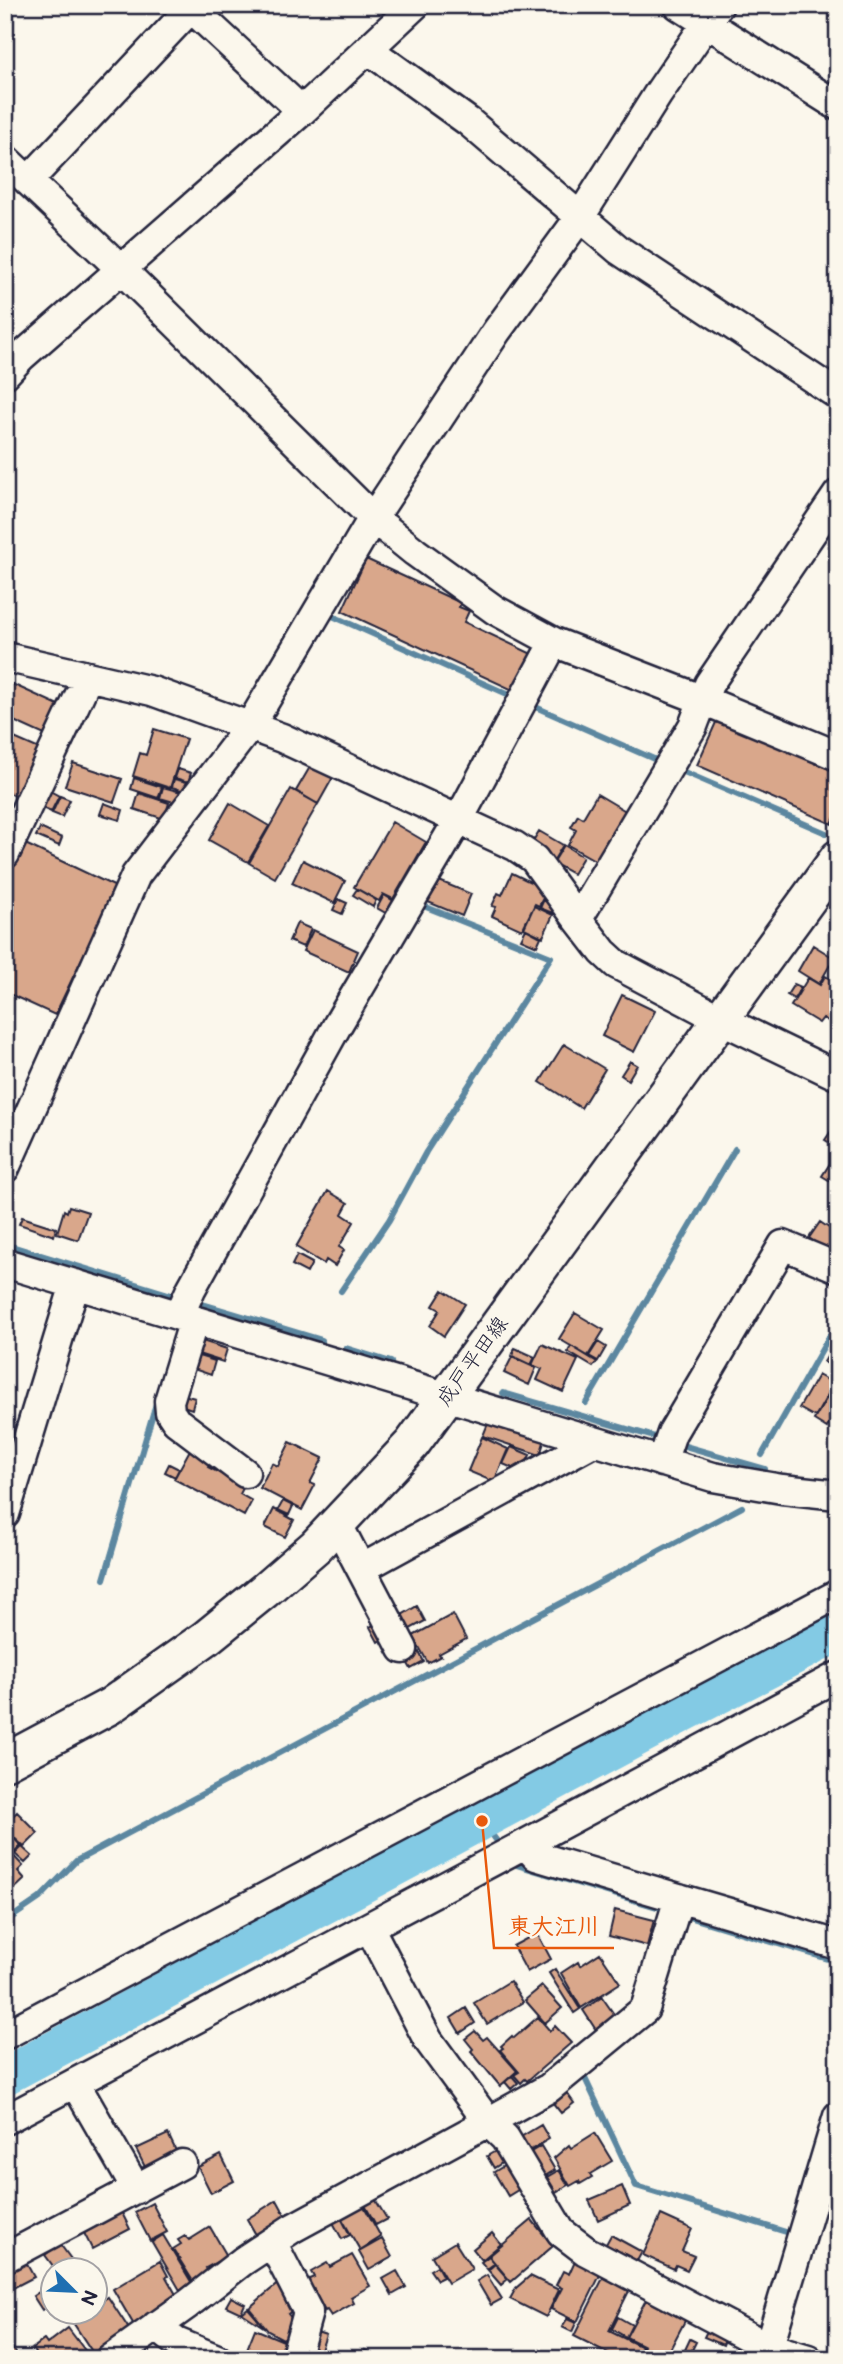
<svg xmlns="http://www.w3.org/2000/svg" width="843" height="2364" viewBox="0 0 843 2364" font-family="'Balsamiq Sans','Klee One',sans-serif">
<rect width="100%" height="100%" fill="#fbf7ec"/>
<filter id="ink" filterUnits="userSpaceOnUse"><feTurbulence type="fractalNoise" baseFrequency=".0143" numOctaves="2"/><feDisplacementMap in="SourceGraphic" scale="14" xChannelSelector="R" yChannelSelector="G"/><feConvolveMatrix kernelMatrix="1 2 1 2 8 2 1 2 1" color-interpolation-filters="sRGB"/></filter>
<g filter="url(#ink)">
<g fill="none" stroke-linecap="round" stroke-linejoin="round">
<path stroke="#5c87a0" stroke-width="6" d="M327 617 328 614 514 697
M531 705 663 763
M677 769 826 833
M5 1191 13 1173
M5 1244 175 1296
M341 1291 389 1220 426 1152 551 957 421 905
M196 1302 322 1340
M346 1348 391 1362
M503 1393 658 1438
M586 1403 735 1149
M678 1444 765 1469
M762 1455 838 1321
M104 1579 157 1400
M482 1821 499 1844
M510 1859 513 1864 660 1908
M682 1915 838 1962
M5 1922 40 1898 76 1861 742 1507
M586 2072 583 2074 636 2186 786 2232"/>
<path stroke="#83cae4" stroke-width="38" d="M5 2076 649 1731 838 1633"/>
</g>
<path fill="#d9a78b" stroke="#22223b" stroke-width="2" d="M366 559 461 603 459 607 469 611 464 622 534 655 517 692 342 611Z
M12 684 65 708 51 738 5 717V699Z
M717 720 838 773V810L832 824 697 765Z
M154 729 186 739 170 788 133 776 140 753 146 755Z
M5 734 44 751 22 799 5 791Z
M314 760 336 772 318 804 296 791Z
M73 763 122 779 114 802 65 786Z
M178 769 191 773 188 782 175 778Z
M134 778 162 787 158 798 131 789Z
M174 779 187 782 184 791 172 787Z
M163 787 181 792 177 803 160 798Z
M291 789 318 804 275 878 249 863Z
M50 791 59 796 51 812 42 808Z
M139 793 169 803 164 819 134 809Z
M597 794 629 813 600 863 568 845 576 830 571 827 578 815 583 818Z
M60 796 70 800 62 817 52 813Z
M104 803 123 810 120 820 100 814Z
M230 803 269 826 248 862 209 840Z
M392 822 426 842 393 899 383 894 379 901 354 887Z
M40 828 62 838 59 846 36 836Z
M539 831 563 845 549 868 530 846Z
M19 841 116 887 55 1015 5 992V869Z
M564 845 583 857 573 874 553 863Z
M303 860 345 881 334 903 292 883Z
M512 873 547 890 539 906 535 904 522 930 492 916 496 907 492 906 498 893 502 895Z
M432 878 471 894 462 916 423 900Z
M357 889 376 900 373 907 353 895Z
M384 895 397 903 389 915 377 908Z
M545 897 560 904 555 914 540 908Z
M338 899 347 903 342 914 333 910Z
M534 906 553 915 543 937 524 928Z
M297 923 311 929 303 947 289 941Z
M526 929 541 937 537 946 521 939Z
M313 930 358 951 349 972 303 951Z
M813 945 834 958 819 984 798 971Z
M825 976 838 983V1027L823 1018 819 1023 791 1006 808 978 820 985Z
M794 984 801 987 794 999 787 995Z
M622 995 655 1011 634 1052 602 1036Z
M564 1044 605 1069 581 1108 540 1082Z
M630 1061 637 1065 628 1080 621 1075Z
M838 1121V1148L825 1140Z
M831 1162 838 1167V1173L832 1182 822 1176Z
M328 1191 348 1203 342 1214 354 1222 339 1247 344 1250 335 1266 326 1260 324 1264 296 1247Z
M69 1206 88 1212 78 1240 57 1233 64 1210 67 1212Z
M22 1217 56 1228 54 1236 19 1224Z
M820 1222 829 1228 832 1224 838 1228V1258L809 1238Z
M297 1255 312 1263 307 1273 292 1265Z
M443 1290 465 1304 444 1336 430 1326 440 1310 433 1306Z
M575 1313 604 1330 588 1356 559 1339Z
M838 1338V1369L824 1362Z
M196 1339 227 1349 223 1362 192 1352Z
M598 1342 606 1347 598 1361 589 1356Z
M542 1344 578 1360 563 1392 537 1380 542 1369 532 1365Z
M571 1346 597 1362 593 1367 568 1352Z
M515 1348 535 1357 531 1365 512 1356Z
M192 1354 215 1361 211 1375 188 1367Z
M512 1357 536 1368 529 1385 504 1373Z
M818 1375 834 1384 815 1417 799 1408Z
M180 1394 195 1398 192 1409 177 1404Z
M829 1394 838 1398V1409L827 1428 814 1420Z
M489 1421 545 1439 540 1455 483 1436Z
M482 1437 508 1449 494 1482 468 1471Z
M290 1442 323 1458 310 1483 315 1485 302 1510 260 1488 272 1463 278 1466Z
M192 1446 213 1457 208 1467 244 1486 240 1494 252 1501 244 1516 174 1479Z
M511 1447 530 1455 522 1472 503 1464Z
M169 1464 179 1469 175 1477 165 1472Z
M283 1501 293 1506 289 1515 278 1510Z
M274 1509 294 1520 285 1537 265 1527Z
M417 1606 425 1621 399 1635 392 1621Z
M453 1614 466 1639 439 1654 441 1656 428 1663 413 1636Z
M379 1622 388 1637 378 1642 370 1627Z
M417 1648 424 1662 411 1669 403 1655Z
M17 1812 38 1833 24 1847 5 1829V1823Z
M9 1833 21 1846 14 1853 5 1844V1836Z
M22 1847 32 1856 25 1863 15 1854Z
M8 1850 23 1866 18 1871 25 1879 5 1898V1853Z
M615 1910 654 1920 647 1946 609 1936Z
M537 1933 551 1959 527 1972 513 1946Z
M600 1953 620 1983 581 2008 561 1973 578 1962 580 1966Z
M555 1969 580 2009 574 2013 549 1973Z
M510 1981 523 2002 487 2024 474 2003Z
M542 1986 562 2008 545 2023 525 2000Z
M602 1997 618 2020 598 2033 583 2010Z
M466 2008 475 2023 460 2033 451 2018Z
M538 2017 550 2031 555 2026 571 2043 527 2081 525 2079 521 2083 514 2075 519 2072 500 2050 503 2048 501 2046 512 2036 514 2038Z
M475 2031 483 2040 487 2037 517 2071 500 2086 471 2051 473 2049 465 2039Z
M512 2076 518 2083 511 2089 505 2082Z
M562 2086 574 2103 561 2113 548 2097Z
M541 2125 549 2139 522 2155 514 2141Z
M595 2133 612 2161 590 2174 592 2177 580 2184 579 2181 570 2186 554 2158 569 2145 571 2148Z
M168 2134 178 2155 147 2171 136 2149Z
M541 2146 555 2170 538 2180 524 2156Z
M501 2148 508 2159 494 2168 487 2156Z
M221 2155 234 2181 211 2193 198 2167Z
M512 2161 526 2185 508 2196 494 2172Z
M559 2170 568 2185 556 2192 547 2177Z
M622 2186 630 2205 598 2220 589 2200Z
M372 2194 387 2219 376 2225 362 2200Z
M360 2199 381 2237 360 2250 338 2212Z
M277 2200 289 2222 259 2240 247 2219Z
M152 2203 167 2232 150 2241 135 2212Z
M119 2207 130 2229 92 2249 81 2227Z
M338 2212 350 2235 342 2239 330 2217Z
M661 2215 692 2229 682 2251 694 2256 687 2270 676 2265 674 2269 643 2255Z
M532 2220 553 2246 511 2282 489 2256Z
M210 2227 227 2256 206 2268 211 2277 196 2286 173 2249 181 2244 178 2240 185 2236 189 2240Z
M492 2233 501 2244 482 2260 473 2249Z
M163 2235 193 2285 181 2292 152 2242Z
M611 2235 642 2252 632 2270 601 2253Z
M382 2239 392 2257 369 2270 359 2252Z
M455 2242 472 2269 448 2283 432 2256Z
M60 2244 79 2270H56L45 2255Z
M352 2255 370 2286 351 2297 354 2303 331 2316 327 2310 325 2311 307 2280 314 2277 311 2272 327 2263 330 2267Z
M489 2256 495 2263 487 2269 481 2262Z
M577 2256 603 2269 577 2322 551 2309 562 2288 556 2285 563 2271 569 2274Z
M23 2257 34 2277 9 2290 8 2287 5 2288V2266Z
M160 2261 168 2276 166 2277 178 2298 134 2325 113 2289Z
M495 2264 508 2279 501 2285 488 2270Z
M437 2266 443 2277 437 2280 430 2270Z
M397 2271 406 2287 392 2295 383 2279Z
M606 2272 632 2285 609 2331 642 2347 636 2359H620L574 2336Z
M487 2275 502 2299 491 2305 477 2281Z
M530 2276 559 2290 546 2317 510 2299 516 2288Z
M281 2281 300 2304 288 2314 298 2326 283 2339 268 2331 249 2308Z
M45 2288 52 2298V2304L42 2310 33 2296Z
M648 2296 688 2315 665 2359H637L644 2346 626 2337Z
M108 2297 129 2329 93 2353 72 2321 77 2318 74 2313 94 2312V2306Z
M231 2297 245 2304 241 2313 226 2306Z
M248 2308 265 2328 242 2313Z
M618 2317 632 2325 626 2337 612 2329Z
M567 2319 576 2323 572 2332 562 2327Z
M68 2328 90 2357 26 2359 35 2353 32 2349 44 2340 47 2344Z
M255 2329 286 2342 279 2359H243Z
M307 2329 326 2335 318 2359H297Z
M708 2329 726 2337 723 2345 704 2337Z
M5 2337 20 2359H5Z
M690 2339 696 2342 690 2354 684 2352Z
M365 2350 382 2359 383 2356 388 2359H361Z
M692 2350 709 2358V2359H688Z"/>
<g fill="none" stroke-linecap="round" stroke-linejoin="round">
<g stroke="#22223b" stroke-width="33">
<path id="minor" d="M188 5 302 111
M678 5 838 106
M719 5 658 94 580 217 496 332 373 518 415 552 495 610 554 642 703 700 838 756
M369 50 469 122 619 250 838 395
M5 159 122 270 373 518 250 726 136 875 5 1168
M28 181 191 8
M5 374 22 356 302 111 415 5
M5 657 152 691 282 738 515 846 534 859 576 917 603 952 616 964 720 1019 838 1076
M5 854 88 677
M576 917 582 912 693 726 709 684 838 494
M5 1263 713 1477 782 1489 838 1495
M179 1316 191 1289 338 1024 459 819 554 642
M194 1320 169 1401 170 1412 176 1421 245 1473
M662 1462 672 1433 783 1245 838 1268
M5 1514 75 1284
M337 1523 361 1569 593 1442
M361 1569 403 1649
M838 1676 525 1844 536 1856 838 1945
M369 1927 428 2040 488 2122 549 2088 645 2009 679 1898
M5 2035 838 1594
M75 2083 136 2189
M5 2120 525 1844
M272 2242 308 2312 295 2359
M5 2258 182 2164
M156 2326 176 2342 217 2359
M111 2359 188 2304 243 2261 293 2228 488 2122 505 2138 561 2232 586 2251 768 2347 808 2359
M765 2359 838 2116"/>
</g>
<g stroke="#22223b" stroke-width="40">
<path id="major" d="M5 1762 110 1706 206 1638 264 1591 316 1546 412 1444 838 858"/>
</g>
<use href="#minor" stroke="#fbf7ec" stroke-width="28"/>
<use href="#major" stroke="#fbf7ec" stroke-width="35"/>
</g>
</g>
<g text-anchor="middle" stroke-width="5" stroke-linejoin="round" paint-order="stroke">
<g font-size="21" fill="#22223b" stroke="#fbf7ec">
<text transform="translate(472 1361) rotate(-54)" y="7">成戸平田線</text>
</g>
</g>
<path fill="none" stroke="#e8590c" stroke-width="2.5" d="M482 1821L494 1948H614"/>
<circle fill="#e8590c" stroke="#fbf7ec" stroke-width="2.5" cx="482" cy="1821" r="7"/>
<g font-size="23" text-anchor="middle" font-weight="bold" fill="#e8590c" stroke="#fbf7ec" stroke-width="5" stroke-linejoin="round" paint-order="stroke">
<text x="554" y="1934">東大江川</text>
</g>
<rect width="843" height="2364" fill="none" stroke="#fbf7ec" stroke-width="28"/>
<rect x="14" y="14" width="815" height="2336" fill="none" stroke="#22223b" stroke-width="2.5" filter="url(#ink)"/>
<g transform="translate(74 2291) rotate(114)"><circle r="33" fill="#fbf7ec" stroke="#a4a2a5" stroke-width="2"/>
<path d="M0-5L12 26L0 18L-12 26Z" fill="#1f6fb2"/>
<text y="-10" font-size="19" font-weight="bold" text-anchor="middle" fill="#22223b">N</text>
</g>
</svg>
